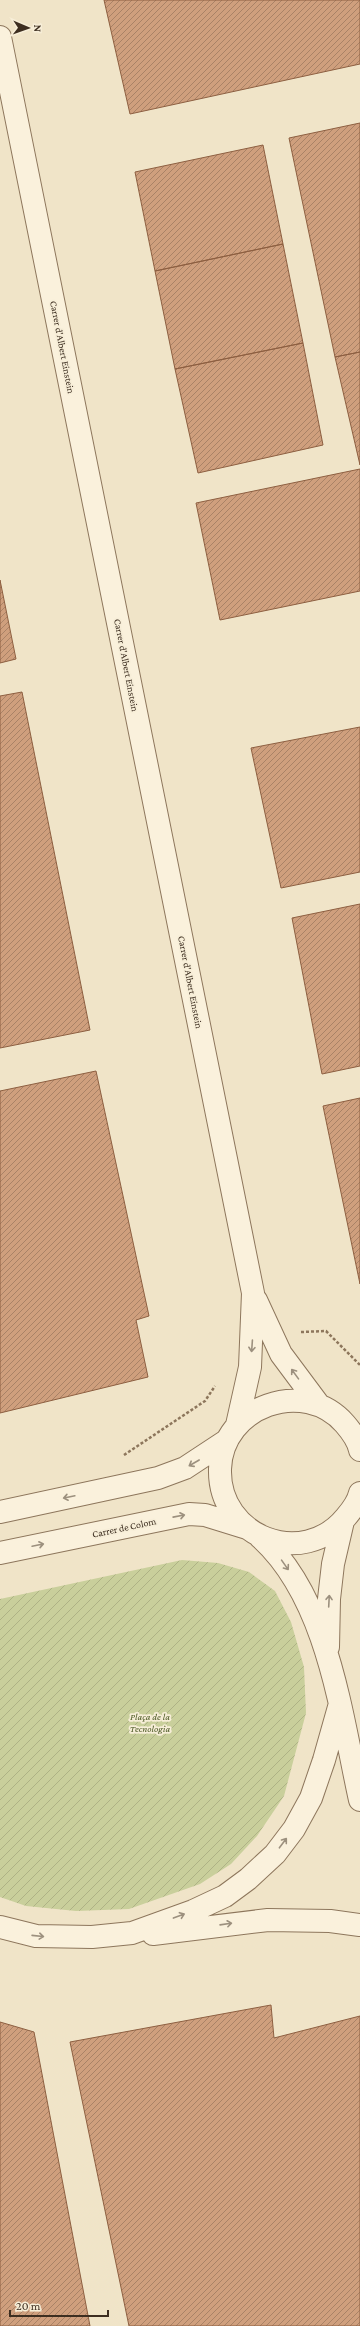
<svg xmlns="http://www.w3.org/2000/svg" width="360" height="2326" viewBox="0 0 360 2326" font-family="'Crimson Pro',serif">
<defs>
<pattern id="garden-furrows" width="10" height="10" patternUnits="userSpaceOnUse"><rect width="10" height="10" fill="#c9cf9b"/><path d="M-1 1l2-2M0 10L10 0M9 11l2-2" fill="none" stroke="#aeb285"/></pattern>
<pattern id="building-hatch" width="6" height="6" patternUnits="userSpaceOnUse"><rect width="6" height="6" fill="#cf9f7d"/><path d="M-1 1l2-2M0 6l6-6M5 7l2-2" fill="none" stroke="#a98266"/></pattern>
</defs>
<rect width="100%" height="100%" fill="#f0e4c8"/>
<path fill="url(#garden-furrows)" d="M182 1560 218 1563 249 1572 275 1591 291 1622 304 1667 306 1713 284 1796 257 1836 231 1864 200 1884 129 1909 76 1911 26 1906 0 1897V1599Z"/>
<path fill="url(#building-hatch)" stroke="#8d5f41" d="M104 0H360V64L130 114Z
M360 123V352L335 357 289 138Z
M263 145 283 244 155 271 135 172Z
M283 244 303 343 175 369 155 271Z
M303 343 323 445 198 473 175 369Z
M360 352V465L335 357Z
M360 469V591L220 620 196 503Z
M0 580 16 659 0 663Z
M22 692 90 1030 0 1048V696Z
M360 727V872L281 888 251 748Z
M360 904V1066L322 1074 292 918Z
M96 1071 149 1316 136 1320 148 1377 0 1413V1091Z
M360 1098V1284L323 1106Z
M271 2005 274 2038 360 2016V2326H129L70 2042Z
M0 2022 34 2032 90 2326H0Z"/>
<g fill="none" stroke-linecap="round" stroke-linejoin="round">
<g stroke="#8d765c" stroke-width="24">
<path id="minor" d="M0 37 253 1293 250 1367 237 1425
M256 1300 281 1354 319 1405
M360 1450C358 1440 351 1431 345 1424 304 1377 222 1406 220 1469 218 1537 303 1570 346 1517 352 1510 358 1502 360 1493
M0 1512 158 1478 185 1468 226 1441
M260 1537C328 1598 341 1714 360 1800
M0 1553 189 1514 205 1515 247 1528
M328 1647 329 1599 333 1564 343 1521
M0 1927 36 1936 92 1937 132 1933 193 1911 225 1896 248 1879 275 1854 294 1829 311 1798 324 1760 339 1707
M153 1934 268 1920 330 1921 360 1925"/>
</g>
<path stroke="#8d765c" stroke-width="2.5" stroke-dasharray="3 2" stroke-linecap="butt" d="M301 1332 326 1331 360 1365
M124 1455 205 1401 215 1386"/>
<use href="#minor" stroke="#faf1dc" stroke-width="22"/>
</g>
<defs><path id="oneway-shaft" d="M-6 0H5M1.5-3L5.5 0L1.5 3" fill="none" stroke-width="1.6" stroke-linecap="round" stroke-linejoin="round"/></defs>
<g stroke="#9c907e">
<use href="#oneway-shaft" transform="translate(252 1346) rotate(94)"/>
<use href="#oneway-shaft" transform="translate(295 1374) rotate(-126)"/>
<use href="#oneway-shaft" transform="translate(194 1463) rotate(150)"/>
<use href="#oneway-shaft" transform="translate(69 1497) rotate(168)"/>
<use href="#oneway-shaft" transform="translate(179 1516) rotate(-11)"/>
<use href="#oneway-shaft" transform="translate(38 1545) rotate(-12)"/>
<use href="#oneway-shaft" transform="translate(285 1565) rotate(55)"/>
<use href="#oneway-shaft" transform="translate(329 1601) rotate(-87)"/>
<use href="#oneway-shaft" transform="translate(283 1843) rotate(-53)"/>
<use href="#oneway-shaft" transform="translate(179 1916) rotate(-20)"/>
<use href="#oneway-shaft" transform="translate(226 1924) rotate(-8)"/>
<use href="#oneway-shaft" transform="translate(38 1936) rotate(6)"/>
</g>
<g text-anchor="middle" stroke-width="3.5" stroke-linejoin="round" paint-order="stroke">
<g font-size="10" fill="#3d2e20" stroke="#f7eed8">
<text transform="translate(63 347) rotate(79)" y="4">Carrer d'Albert Einstein</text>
<text transform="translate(127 665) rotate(79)" y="4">Carrer d'Albert Einstein</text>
<text transform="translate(191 982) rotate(79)" y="4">Carrer d'Albert Einstein</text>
<text transform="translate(124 1527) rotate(-12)" y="4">Carrer de Colom</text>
</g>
<g font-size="10" font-style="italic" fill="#4d5a26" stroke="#f7eed8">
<text x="150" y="1720">Plaça de la<tspan x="150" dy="12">Tecnologia</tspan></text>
</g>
</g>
<g transform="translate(28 28) rotate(92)" stroke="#f7eed8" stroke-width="3" paint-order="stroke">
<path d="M0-3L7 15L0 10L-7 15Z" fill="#3d2e20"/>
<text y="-6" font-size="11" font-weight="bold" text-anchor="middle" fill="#3d2e20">N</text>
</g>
<path d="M10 2310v6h98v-6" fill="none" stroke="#3d2e20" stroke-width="2"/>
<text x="16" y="2310" font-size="12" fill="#3d2e20" stroke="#f7eed8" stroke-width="3" paint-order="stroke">20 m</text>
</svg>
